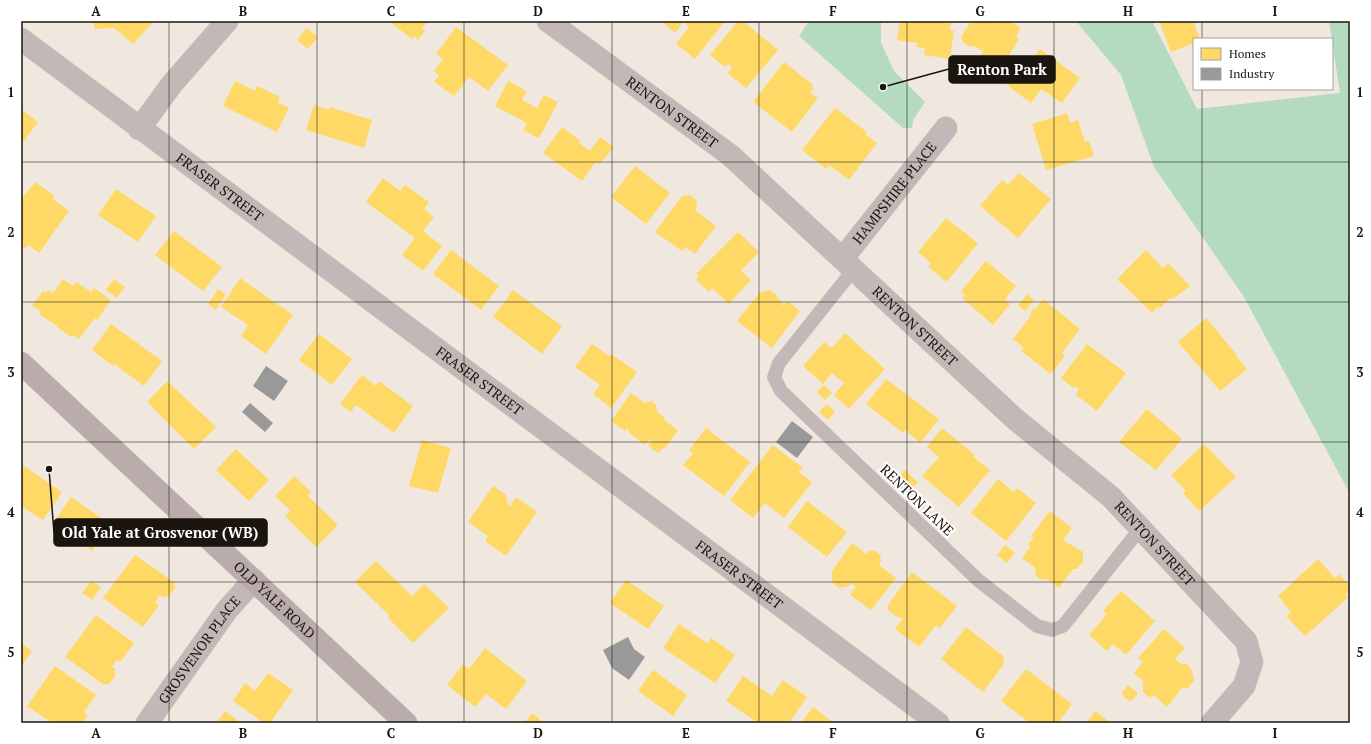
<svg xmlns="http://www.w3.org/2000/svg" width="1371" height="744" viewBox="0 0 1371 744" font-family="'PT Serif',serif">
<rect width="100%" height="100%" fill="#f0e8df"/>
<path fill="#b4dac0" d="M809 21H881V43L894 71 925 102 913 120 912 128H903L799 36Z
M1076 21H1152L1197 109 1340 93 1329 21H1350V494L1244 297 1154 167 1121 75Z"/>
<path fill="#ffd966" d="M94 21H154L133 44 114 28 94 29Z
M393 21H428L422 29 425 31 418 40 414 36 412 39 391 23Z
M661 21H725L695 59 676 44 689 27 683 22 675 33Z
M738 21H743L778 50 746 88 727 73 732 67 728 64 725 67 710 55Z
M900 21H951L950 30 954 31 950 59 924 55 925 48 916 47 917 43 897 40Z
M971 21H996L999 23 1000 21H1010L1021 28 1016 37 1019 39 998 73 978 61 983 51 974 46 970 47 963 42 961 37Z
M1159 21H1193L1200 39H1194V43L1171 52Z
M456 27 508 65 488 91 469 77 454 96 434 82 439 75 434 71 443 59 436 54Z
M307 28 318 37 308 49 297 40Z
M1040 49 1080 78 1062 103 1041 89 1031 103 1007 85 1022 65 1026 68Z
M784 62 812 84 813 90 810 92 818 98 792 132 753 102Z
M235 81 255 91 257 86 280 97 278 103 289 108 277 132 223 106Z
M508 81 527 91 522 100 537 108 544 95 558 102 539 138 523 130 527 123 495 106Z
M314 105 329 110V107L372 120 364 148 306 130Z
M835 108 867 132 865 134 877 143 849 180 829 165 826 169 802 150Z
M21 109 38 122 21 145Z
M1067 113 1070 123 1078 120 1085 142 1089 141 1094 156 1046 170 1032 124Z
M562 127 581 141 579 143 590 151 600 137 614 147 600 164 596 162 582 181 543 153Z
M635 166 670 193 646 224 611 197Z
M1019 173 1051 199 1018 238 980 206 1002 180 1008 185Z
M383 178 400 191 405 185 429 202 424 209 434 217 423 231 442 246 423 271 402 255 415 238 366 202Z
M35 182 55 196 53 199 69 211 39 253 28 245 26 249 21 245V200Z
M116 189 156 216 138 242 98 215Z
M690 195 696 200 697 207 695 210 716 226 695 254 685 247 682 251 655 232 682 196Z
M946 218 978 243 947 282 928 267 931 263 918 252Z
M174 231 222 267 203 291 155 255Z
M738 232 759 252 741 271 751 280 729 304 712 288 709 292 696 280 699 276 696 274Z
M451 250 499 286 481 310 433 274Z
M1146 250 1163 268 1168 263 1190 286 1173 299 1170 298 1159 309V306L1152 313 1117 279Z
M986 261 1016 286 1005 299 1010 304 993 325 962 298 965 295 961 291Z
M240 278 293 315 266 354 241 336 248 325 221 307Z
M63 279 73 286 76 282 91 292 94 288 111 300 97 320 95 318 79 339 73 335 71 337 57 327 58 325 54 324 39 314 41 311 32 306 43 291 46 293 48 290 53 293Z
M114 279 125 287 117 298 106 290Z
M218 289 226 294 216 310 208 304Z
M513 290 562 326 542 354 493 317Z
M770 290 778 296 776 297 782 302 783 306 787 301 800 311 772 348 737 321 760 292Z
M1027 294 1034 300 1025 311 1018 306Z
M1043 299 1080 329 1062 353 1065 356 1051 374 1021 351 1024 348 1013 339 1030 317 1032 309 1036 308Z
M1206 318 1237 355 1236 356 1247 369 1220 391 1178 342Z
M111 324 162 361 144 386 114 364 113 366 92 350Z
M845 333 885 369 849 409 834 395 844 383 832 373 823 384 803 366 824 342 832 348Z
M319 334 352 359 332 385 299 360Z
M592 344 609 356 611 354 637 372 611 408 593 394 600 385 575 367Z
M1087 344 1126 373 1097 411 1076 395 1079 390 1076 386 1073 388 1061 378Z
M362 375 376 386 379 381 413 406 394 433 356 405 351 412 340 404Z
M886 379 939 419 920 443 905 430 903 433 866 404Z
M167 381 216 427 194 449 147 402Z
M824 385 832 393 825 400 817 392Z
M631 393 645 403 652 401 656 405 657 411 665 418 664 420 678 430 664 449 663 448 658 453 648 446 652 440 650 439 645 445 628 432 629 430 627 428 625 431 611 421Z
M827 404 835 412 828 420 819 412Z
M1147 409 1182 439 1156 470 1119 442Z
M706 428 750 462 724 496 683 465 693 453 689 450Z
M942 428 975 455 973 457 990 470 959 507 922 476 939 457 927 447Z
M422 440 451 448 438 493 409 486Z
M1204 444 1236 477 1199 511 1183 493 1186 491 1171 475Z
M773 445 803 468 799 472 812 482 784 518 765 503 753 518 730 500Z
M236 449 269 480 249 501 216 470Z
M21 464 62 492 43 520 21 506Z
M905 470 918 482 909 492 896 481Z
M294 476 311 492 308 496 338 525 316 547 285 516 291 511 275 496Z
M998 479 1014 492 1017 488 1036 503 1006 541 971 513Z
M493 486 506 495 508 505 510 506 516 497 537 512 506 556 485 541 488 536 468 522Z
M71 497 110 524 92 551 53 523Z
M807 501 847 532 827 557 788 527Z
M1050 511 1072 528 1063 540 1083 552V562L1077 569H1073L1059 588 1047 579 1041 580 1036 576 1035 568 1022 558 1031 546 1028 544 1034 538 1031 536Z
M852 543 867 554 869 551 874 550 880 555 881 561 879 565 896 578 871 610 850 595 856 587 851 583 849 586 839 588 832 582V571Z
M1005 545 1015 553 1007 563 997 555Z
M135 555 174 582 175 588 169 596 163 597 160 595 155 602 159 605 143 627 103 598Z
M1318 559 1335 578 1339 574 1350 586V590L1345 595 1348 598 1305 636 1286 616 1291 612 1278 596Z
M376 561 412 596 424 584 449 608 413 643 388 618 390 616 355 582Z
M912 572 957 606 940 628 936 625 919 647 895 629 903 618 897 617 888 610V605Z
M626 580 664 606 648 629 610 603Z
M91 581 101 587 92 600 82 593Z
M1121 591 1155 621 1126 655 1113 644 1107 651 1089 635 1107 614 1103 611Z
M96 615 134 643 120 662 117 660 112 667 115 669V676L109 684H103L65 657Z
M679 624 707 643 711 638 735 655 715 683 663 648Z
M966 627 1003 656 1004 664 983 692 941 659Z
M1164 629 1185 648 1175 659 1182 664H1187L1192 671 1194 681 1188 688H1182L1167 707 1155 696 1149 697 1143 692V684L1144 682 1134 673 1143 662 1138 658Z
M21 643 32 651 21 667Z
M485 648 527 681 506 709 486 694 475 707 447 685 463 664 469 669Z
M55 666 96 695 84 712 88 715 82 723H52L27 706Z
M1026 669 1072 704 1058 723H1030L1001 701Z
M653 670 687 695 673 716 638 691Z
M268 673 293 690 270 723H264L233 701 245 683 255 691Z
M743 676 772 696 783 680 807 697 789 723H758L726 701Z
M1128 685 1138 693 1131 702 1121 694Z
M813 707 834 723H801Z
M225 711 241 723H216Z
M1095 711 1111 723H1086Z
M533 713 543 723H524Z"/>
<path fill="#999" d="M266 366 288 381 274 401 253 386Z
M250 403 273 423 265 432 242 412Z
M792 421 813 437 797 458 776 442Z
M628 637 634 649 645 657 629 680 612 668 603 650Z"/>
<g fill="none" stroke-linecap="round" stroke-linejoin="round">
<g stroke="#ccc6bf" stroke-width="14">
<path id="lane" d="M854 269 779 363 774 377 781 391 978 580 1037 626 1052 630 1063 626 1140 529"/>
</g>
<g stroke="#ccc6bf" stroke-width="23">
<g id="street">
<path id="s1" d="M548 21 730 155 1015 419 1111 497 1246 641 1252 662 1244 686 1212 723"/>
<path id="s2" d="M21 39 938 723"/>
<path d="M139 129 172 84 227 21"/>
<path id="s3" d="M843 258 946 128"/>
<path id="s4" d="M147 723 227 610 254 580"/>
</g>
</g>
<g stroke="#ccc6bf" stroke-width="23">
<g id="secondary">
<path id="s5" d="M21 363 406 723"/>
</g>
</g>
<use href="#lane" stroke="#c3b7b7" stroke-width="13"/>
<use href="#street" stroke="#c3b7b7" stroke-width="22"/>
<use href="#secondary" stroke="#baacad" stroke-width="22"/>
</g>
<path fill="none" stroke="#1a150f" stroke-width="1" stroke-opacity="0.55" d="M169 21V723M317 21V723M464 21V723M612 21V723M759 21V723M907 21V723M1054 21V723M1202 21V39M1202 89V723M21 162H1350M21 302H1350M21 442H1350M21 582H1350"/>
<g text-anchor="middle" stroke-width="4" stroke-linejoin="round" paint-order="stroke">
<g font-size="14" fill="#1a150f" stroke="#fff">
<text dy="5" stroke="none"><textPath href="#s1" startOffset="154">RENTON STREET</textPath></text>
<text dy="5" stroke="none"><textPath href="#s2" startOffset="248">FRASER STREET</textPath></text>
<text dy="5" stroke="none"><textPath href="#s3" startOffset="83">HAMPSHIRE PLACE</textPath></text>
<text dy="5" stroke="none"><textPath href="#s1" startOffset="478">RENTON STREET</textPath></text>
<text dy="5" stroke="none"><textPath href="#s2" startOffset="572">FRASER STREET</textPath></text>
<text transform="translate(917 500) rotate(44)" y="5">RENTON LANE</text>
<text dy="5" stroke="none"><textPath href="#s1" startOffset="802">RENTON STREET</textPath></text>
<text dy="5" stroke="none"><textPath href="#s2" startOffset="896">FRASER STREET</textPath></text>
<text dy="5" stroke="none"><textPath href="#s5" startOffset="347">OLD YALE ROAD</textPath></text>
<text dy="5" stroke="none"><textPath href="#s4" startOffset="90">GROSVENOR PLACE</textPath></text>
</g>
</g>
<path fill="none" stroke="#1a150f" stroke-width="1.5" d="M883 87L949 69M49 469L54 533"/>
<g fill="#1a150f" stroke="#fff" stroke-width="1.5">
<circle cx="883" cy="87" r="4"/>
<circle cx="49" cy="469" r="4"/>
</g>
<g fill="#1a150f" stroke="#1a150f" stroke-width="1.5">
<rect x="949" y="56" width="106" height="27" rx="4"/>
<rect x="54" y="519" width="213" height="27" rx="4"/>
</g>
<g font-size="15" text-anchor="middle" font-weight="bold" fill="#fff">
<text x="1002" y="75">Renton Park</text>
<text x="160" y="538">Old Yale at Grosvenor (WB)</text>
</g>
<rect width="1371" height="744" fill="none" stroke="#ffffff" stroke-width="44"/>
<rect x="1193" y="38" width="140" height="52" fill="#ffffff" stroke="#a3a19f"/>
<rect x="1201" y="48" width="20" height="12" fill="#ffd966" stroke="#a3a19f"/>
<text x="1229" y="58" font-size="12" fill="#1a150f">Homes</text>
<rect x="1201" y="68" width="20" height="12" fill="#999999" stroke="#a3a19f"/>
<text x="1229" y="78" font-size="12" fill="#1a150f">Industry</text>
<rect x="22" y="22" width="1327" height="700" fill="none" stroke="#1a150f" stroke-width="1.5"/>
<g font-size="13" text-anchor="middle" font-weight="bold" fill="#1a150f">
<text x="96" y="16">A</text>
<text x="243" y="16">B</text>
<text x="391" y="16">C</text>
<text x="538" y="16">D</text>
<text x="686" y="16">E</text>
<text x="833" y="16">F</text>
<text x="980" y="16">G</text>
<text x="1128" y="16">H</text>
<text x="1275" y="16">I</text>
<text x="11" y="97">1</text>
<text x="1360" y="97">1</text>
<text x="11" y="237">2</text>
<text x="1360" y="237">2</text>
<text x="11" y="377">3</text>
<text x="1360" y="377">3</text>
<text x="11" y="517">4</text>
<text x="1360" y="517">4</text>
<text x="11" y="657">5</text>
<text x="1360" y="657">5</text>
<text x="96" y="738">A</text>
<text x="243" y="738">B</text>
<text x="391" y="738">C</text>
<text x="538" y="738">D</text>
<text x="686" y="738">E</text>
<text x="833" y="738">F</text>
<text x="980" y="738">G</text>
<text x="1128" y="738">H</text>
<text x="1275" y="738">I</text>
</g>
</svg>
